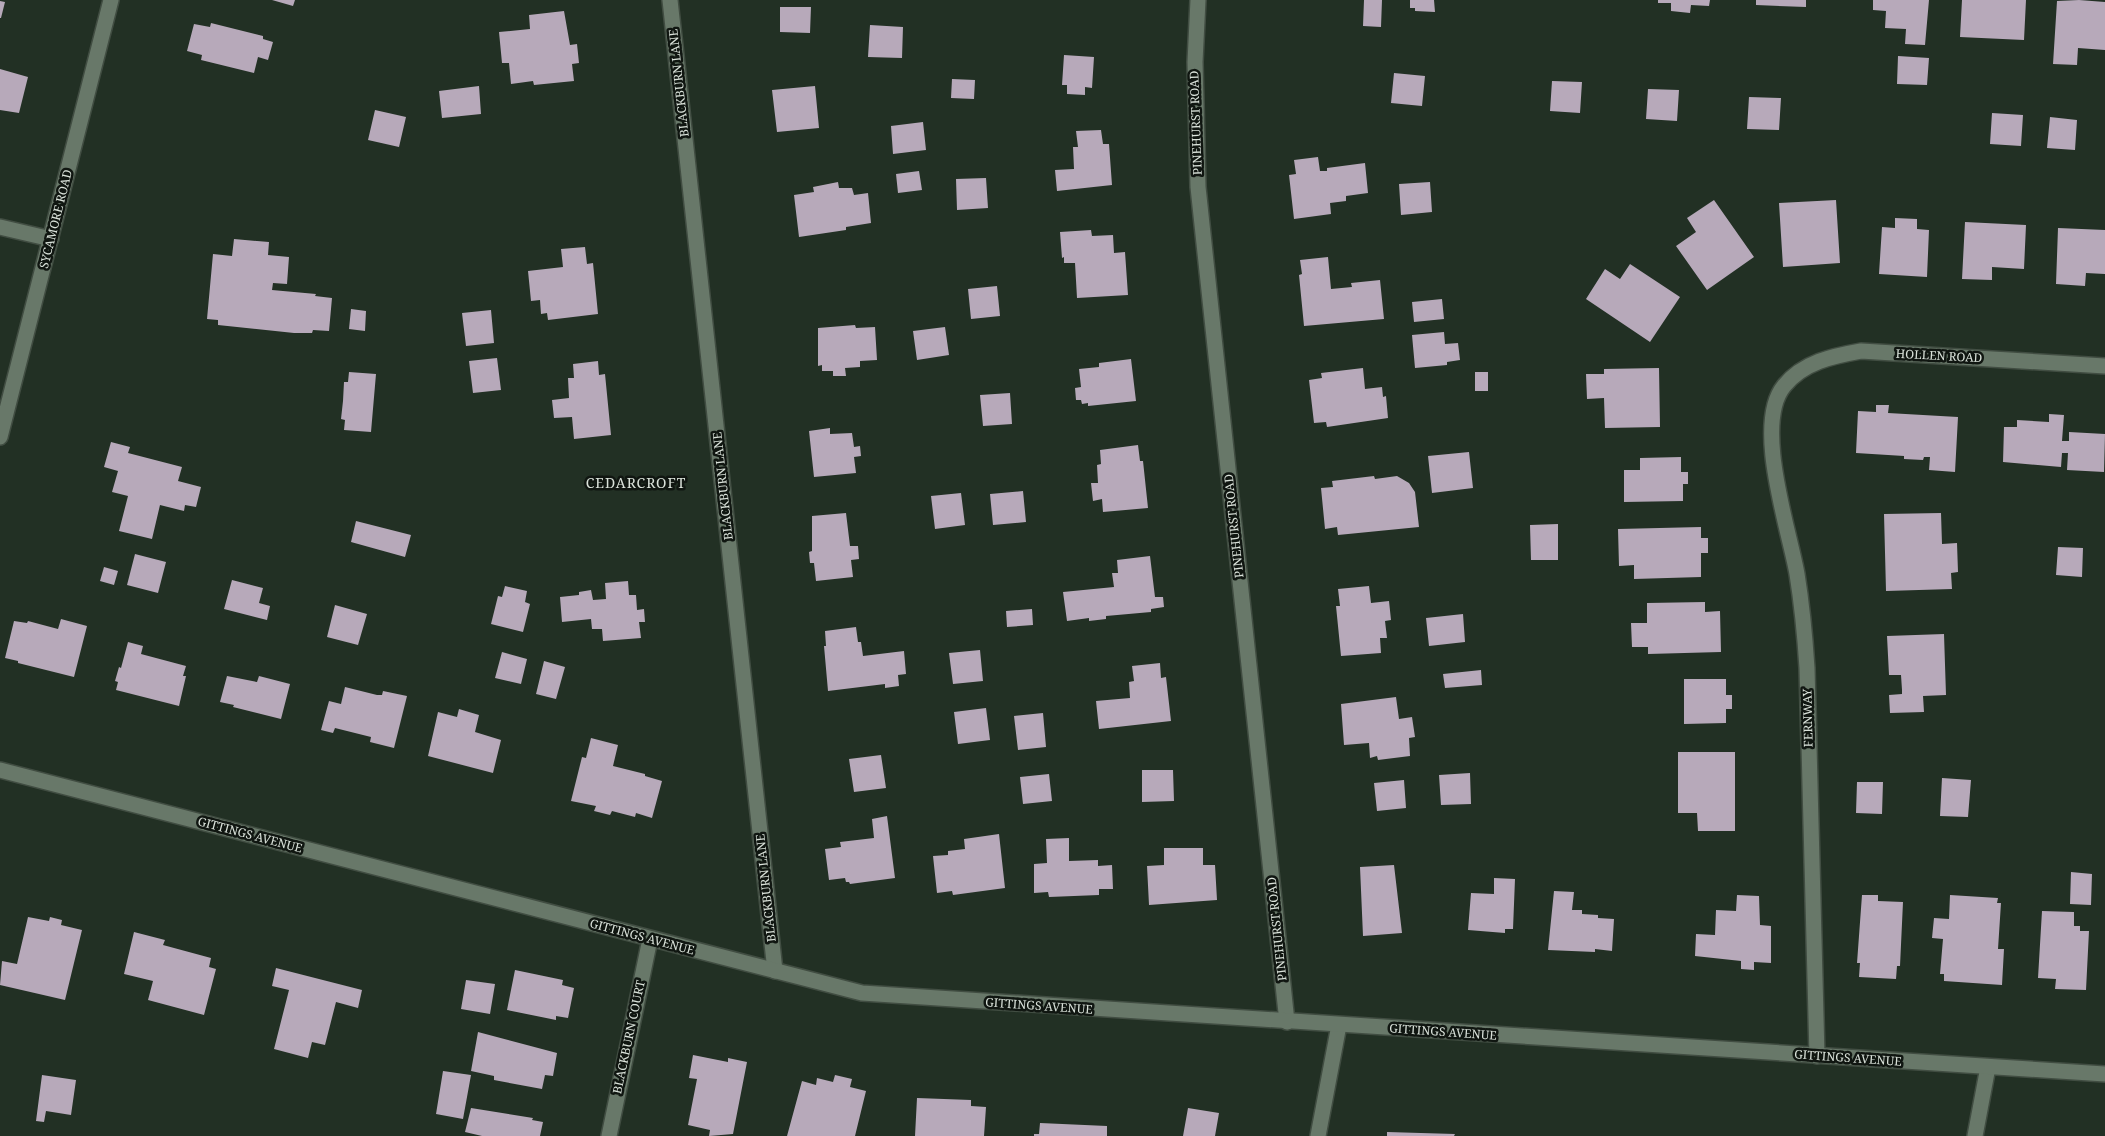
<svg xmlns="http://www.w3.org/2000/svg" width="2105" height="1136" viewBox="0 0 2105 1136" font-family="'Noto Serif',serif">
<rect width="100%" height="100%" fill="#223024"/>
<path fill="#b7a9ba" d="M272 0H295L293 6Z
M1364 0H1382L1381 27 1363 26Z
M1410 0H1434L1435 12 1415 11V8H1410Z
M1658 0H1710L1709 6 1691 5 1690 13 1671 11V3H1658Z
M1756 0H1806V7L1756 5Z
M1873 0H1929L1925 45 1905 44 1906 29 1885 28 1886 11 1873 10Z
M1962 0H2026L2024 40 1960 37Z
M2079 0 2105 2V50L2078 48 2077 65 2053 64 2057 1Z
M0 1 5 2 1 18H0Z
M780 7H811L810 33 780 32Z
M564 11 570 45 577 44 579 63 572 64 574 81 534 85 533 81 511 84 509 63H502L499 32 530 29 529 15Z
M211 23 263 36V39L273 42 268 60 258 57 254 73 201 60 202 55 187 51 194 24 210 27Z
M870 25 903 27 902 58 868 57Z
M1064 55 1094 57 1092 88 1085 87V95L1067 94V85H1062Z
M1898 56 1929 58 1927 85 1897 84Z
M0 69 28 77 19 113 0 110Z
M1394 73 1425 76 1422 106 1391 103Z
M952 79 975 80 974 99 951 98Z
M1552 81 1582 82 1580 113 1550 111Z
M479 86 481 114 442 118 439 91Z
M815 86 819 128 777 132 772 90Z
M1648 89 1679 90 1677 121 1646 119Z
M1749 97 1781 98 1779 130 1747 129Z
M375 110 406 117 399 147 368 140Z
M1992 113 2023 115 2021 146 1990 144Z
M2050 117 2077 120 2075 150 2047 148Z
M923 122 926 150 893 154 891 126Z
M1101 130 1103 144H1109L1112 185 1057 191 1055 170 1074 169 1073 147H1078L1076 131Z
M1318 157 1320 171H1327V168L1365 163 1368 193 1346 196V201L1330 203 1331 214 1294 219 1289 175 1296 174 1294 160Z
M919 171 922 190 898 193 896 174Z
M986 178 988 208 957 210 956 179Z
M838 182 839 188H852L854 195 868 193 871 223 846 227V230L799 237 794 195 814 192 813 187Z
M1430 182 1432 212 1401 215 1399 184Z
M1714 200 1754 257 1707 290 1676 246 1696 232 1687 218Z
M1836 200 1840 263 1783 267 1779 203Z
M1895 218 1917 219V229L1929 230 1927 277 1879 274 1882 227 1895 228Z
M1965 222 2026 225 2024 269 1992 267V280L1962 279Z
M2058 228 2105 230V274L2086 273 2085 286 2056 284Z
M1091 230 1092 236 1113 235 1114 253 1125 252 1128 295 1077 298 1075 263H1064V257L1062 258 1060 232Z
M234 239 269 242 268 255 289 257 287 284 273 283 272 290 316 294 315 296 332 298 329 331 313 330 312 333H294L218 325V320L207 319 213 254 232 256Z
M585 247 587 264 593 263 598 314 548 320 547 313 541 314 540 300 531 301 528 271 563 267 561 249Z
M1328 257 1331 289 1352 287 1351 283 1380 280 1384 319 1304 326 1299 275 1302 274 1300 260Z
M1630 264 1680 297 1650 342 1586 299 1605 269 1620 279Z
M997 286 1000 316 971 319 968 289Z
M1442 299 1444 319 1414 322 1412 302Z
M351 309 366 311 365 331 349 329Z
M491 310 494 343 466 346 462 313Z
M855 325 856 328 875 327 877 360 860 361V367L845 368 846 376H833V371H822V365L818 366V328Z
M945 327 949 355 917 360 913 331Z
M1444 332 1445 344 1458 343 1460 360 1447 362V365L1415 368 1412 335Z
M497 358 501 390 473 393 469 361Z
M1131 359 1136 401 1088 406V403L1082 404 1081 400H1076L1075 388 1081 387 1079 369 1099 367V363Z
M598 361 599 375 605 374 611 435 574 439 572 417 554 418 552 400 569 398 568 378H574L573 364Z
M1363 368 1365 389 1382 387 1383 397 1386 396 1388 418 1327 427 1326 422 1314 423 1309 380 1322 378 1321 373Z
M1659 368 1660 427 1605 428 1604 398 1587 399 1586 374H1604V369Z
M349 372 376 374 371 432 344 430 345 420 341 419 343 401 344 382H348Z
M1475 372H1488V391H1475Z
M1010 393 1012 424 983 426 980 395Z
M1876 405H1889L1888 413 1958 417 1955 472 1929 470 1930 457H1924L1923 460 1904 459V456L1856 453 1858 411 1876 412Z
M2049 414 2064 415 2062 441H2069V432L2105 434 2104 472 2067 470 2068 453H2062L2061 467 2003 462 2004 427H2017V420L2049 422Z
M830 428V434L852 433 854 447 860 446 861 456 854 457 856 473 814 477 809 431Z
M111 442 130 447 128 453 182 467 178 481 201 487 196 507 185 505 184 511 160 505 152 539 119 531 128 496 112 492 118 471 104 467Z
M1138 445 1140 461H1143L1148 508 1103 512 1102 499 1093 501 1091 483H1098L1097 465 1101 464 1100 450Z
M1469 452 1473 488 1432 493 1428 456Z
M1681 457V472H1688V484H1683V501L1624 502V470H1640V458Z
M1374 476 1375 479 1397 476 1409 483 1415 492 1419 527 1338 535 1337 527 1325 529 1321 488 1333 487 1332 481Z
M1023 491 1026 522 993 525 990 494Z
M961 493 965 525 935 529 931 496Z
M846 513 850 546H858L859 559 851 560 853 577 816 581 814 563H810L809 552 812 551V516Z
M1941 513 1942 544 1957 543 1958 572 1951 573 1952 589 1886 591 1884 514Z
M356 521 411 535 405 557 351 542Z
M1558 524V560H1531L1530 525Z
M1701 527V538H1708V553H1701V577L1634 579V565L1619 566 1618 529Z
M2058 547 2083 548 2082 577 2056 575Z
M135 554 166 562 158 593 127 585Z
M1150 556 1155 597H1163L1164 607 1151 609V612L1106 616V619L1089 621V618L1067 621 1063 592 1114 587 1112 573H1118L1117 560Z
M104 567 118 571 114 585 100 581Z
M232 580 263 588 259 603 270 606 267 620 224 609Z
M628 581 629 595H636L637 610 644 609 645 622H639L641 638 603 641 602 629H592L591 619 562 622 560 597 579 595V592L591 590 593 600 606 599 605 583Z
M505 586 527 591 525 602 530 604 523 632 491 624 498 596 502 597Z
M1369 586 1371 603 1389 601 1391 620 1385 621 1387 638H1380L1381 653 1341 656 1336 606H1340L1338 589Z
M1705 602V612L1720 611 1721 652 1648 654V647H1632L1631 623H1647V603Z
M335 605 367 614 358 645 327 637Z
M1032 609 1033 625 1007 627 1006 611Z
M1463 614 1465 642 1429 646 1426 618Z
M61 619 87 626 74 677 18 663V661L5 658 14 621 27 623 28 621 58 629Z
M856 627 858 642H861L863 656 904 651 906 674 898 675 899 686 885 688V684L828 691 824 646H826L825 631Z
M1944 634 1946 695 1923 696 1924 712 1890 713 1889 695 1902 694V690L1901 675H1889L1887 636Z
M128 642 143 646 141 654 186 666 183 676H186L179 706 116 690 118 682 115 681 119 667 121 668Z
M980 650 983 681 953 684 949 653Z
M502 652 527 659 521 684 495 678Z
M544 661 565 667 556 699 536 694Z
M1160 663 1161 678 1166 677 1171 721 1099 729 1096 701 1130 698 1129 682 1134 681 1132 666Z
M1481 670 1482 685 1445 688 1443 674Z
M227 676 257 682 259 676 290 684 281 719 233 707 234 705 220 702Z
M1684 679H1726V695H1732V709H1726V723L1684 724Z
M345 687 377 695H382L383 691 407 696 394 748 370 742 371 737 335 728 333 733 321 730 329 701 341 704Z
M1396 697 1399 719 1412 717 1415 737 1409 738 1410 756 1378 760 1377 756 1370 758 1369 743 1344 745 1341 704Z
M986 708 990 740 958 744 954 712Z
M459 709 479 715 475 732 501 740 493 773 428 756 438 712 457 717Z
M1043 713 1046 747 1018 750 1014 716Z
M591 738 618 745 613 766 645 774V776L662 781 652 818 636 813 635 817 612 811 610 815 594 811 596 806 571 801 582 757 586 758Z
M1678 752H1735V831H1698L1697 813H1678Z
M881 755 886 788 854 792 849 759Z
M1142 770H1173L1174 801 1142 802Z
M1470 773 1471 804 1441 805 1439 775Z
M1049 774 1052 801 1023 804 1020 777Z
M1942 778 1971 780 1968 817 1940 816Z
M1404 780 1406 808 1377 811 1374 783Z
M1857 782H1883L1882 814 1856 813Z
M887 816 895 878 850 884 849 882H846L845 878 829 880 825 849 841 847 840 842 874 838 872 819Z
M999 834 1005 888 953 895 952 891 937 893 933 856 948 855V851L965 849 964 839Z
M1069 838V861L1098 860V866L1112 865 1113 889H1099V895L1049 897 1048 892 1034 893V864L1047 863 1046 839Z
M1164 848H1203V865H1215L1217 900 1149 905 1147 866 1164 865Z
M1394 865 1402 933 1363 936 1360 867Z
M2071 872 2092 874 2091 905 2070 904Z
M1494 878 1515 879 1513 929H1505V933L1468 930 1471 893 1494 894Z
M1554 891 1574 892 1572 910H1582V914L1598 915V918L1614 919 1612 951 1595 949V952L1548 950Z
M1737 895 1759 896 1760 925 1771 926V963L1754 962V970L1741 969V961L1695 956 1696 934 1715 935 1716 910 1736 911Z
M1862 895H1878V901L1903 902 1900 966H1897L1896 979 1859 977 1860 963H1857Z
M1950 895 1998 898 1997 903H2001L1998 949H2004L2002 985 1944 981V974H1940L1943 939 1932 938 1934 918 1949 919Z
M2042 911 2074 912V926H2080V931H2089L2086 990 2055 989 2056 979 2038 978Z
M28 917 49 921 50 917 62 920 61 925 82 930 65 1000 0 985 2 961 17 964Z
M134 932 165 940 163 945 211 958 209 967 216 969 204 1015 148 1000 153 981 124 974Z
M276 968 362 990 358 1008 336 1002 325 1045 312 1042 308 1058 274 1049 289 990 272 986Z
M515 970 563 980 562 985 574 988 568 1018 556 1016V1020L507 1010Z
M466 980 495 984 490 1014 461 1009Z
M478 1032 557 1053 553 1076 545 1075 542 1089 494 1080V1076L471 1071Z
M693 1055 728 1062V1058L747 1062 733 1134 709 1136 710 1130 688 1125 697 1079 689 1078Z
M443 1071 471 1075 463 1119 436 1114Z
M42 1075 76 1080 71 1115 46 1111 44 1122 36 1121Z
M835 1075 852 1079 850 1087 866 1091 855 1136H787L802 1081 816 1085 817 1078 833 1082Z
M917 1098 971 1100V1106L986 1107 984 1136H915Z
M471 1108 533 1118 532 1120 543 1122 540 1136H482L465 1132Z
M1188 1108 1219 1113 1215 1136H1183Z
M1040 1123 1107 1126V1136H1034V1134H1039Z
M1387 1132 1455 1134 1454 1136H1387Z"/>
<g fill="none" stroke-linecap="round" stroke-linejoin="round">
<g stroke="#414d42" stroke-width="18">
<path id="street" d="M670 0 775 971
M1198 0 1195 62 1198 187 1287 1022
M0 227 51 239
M0 437 111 0
M1817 1056 1807 668C1805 637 1802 605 1797 574 1789 529 1753 424 1784 386 1803 362 1833 356 1861 351L2105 366
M609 1136 650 939
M1318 1136 1339 1025
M1975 1136 1988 1067"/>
</g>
<g stroke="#414d42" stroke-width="18">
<path id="secondary" d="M0 770 862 993 2105 1074"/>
</g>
<use href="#street" stroke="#687869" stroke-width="15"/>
<use href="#secondary" stroke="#687869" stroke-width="15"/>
</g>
<g text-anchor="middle" stroke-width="5" stroke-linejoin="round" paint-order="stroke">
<g font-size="12" fill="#dae2da" stroke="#101611">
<text transform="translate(679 83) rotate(-96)" y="4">BLACKBURN LANE</text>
<text transform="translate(1196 123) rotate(-92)" y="4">PINEHURST ROAD</text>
<text transform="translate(56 219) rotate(-76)" y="4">SYCAMORE ROAD</text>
<text transform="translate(1939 356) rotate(3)" y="4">HOLLEN ROAD</text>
<text transform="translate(723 486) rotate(-96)" y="4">BLACKBURN LANE</text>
<text transform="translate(1234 526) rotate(-96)" y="4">PINEHURST ROAD</text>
<text transform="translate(1808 718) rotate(-91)" y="4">FERNWAY</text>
<text transform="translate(250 835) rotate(15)" y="4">GITTINGS AVENUE</text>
<text transform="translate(766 888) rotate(-96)" y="4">BLACKBURN LANE</text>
<text transform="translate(1277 929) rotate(-96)" y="4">PINEHURST ROAD</text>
<text transform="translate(642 937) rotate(15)" y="4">GITTINGS AVENUE</text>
<text transform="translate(1039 1006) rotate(4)" y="4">GITTINGS AVENUE</text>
<text transform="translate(1443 1032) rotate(4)" y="4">GITTINGS AVENUE</text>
<text transform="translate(629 1037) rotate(-78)" y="4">BLACKBURN COURT</text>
<text transform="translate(1848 1058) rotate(4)" y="4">GITTINGS AVENUE</text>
</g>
<g font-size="14" letter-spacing="1" fill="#dae2da" stroke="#101611">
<text x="636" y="488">CEDARCROFT</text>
</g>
</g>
</svg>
